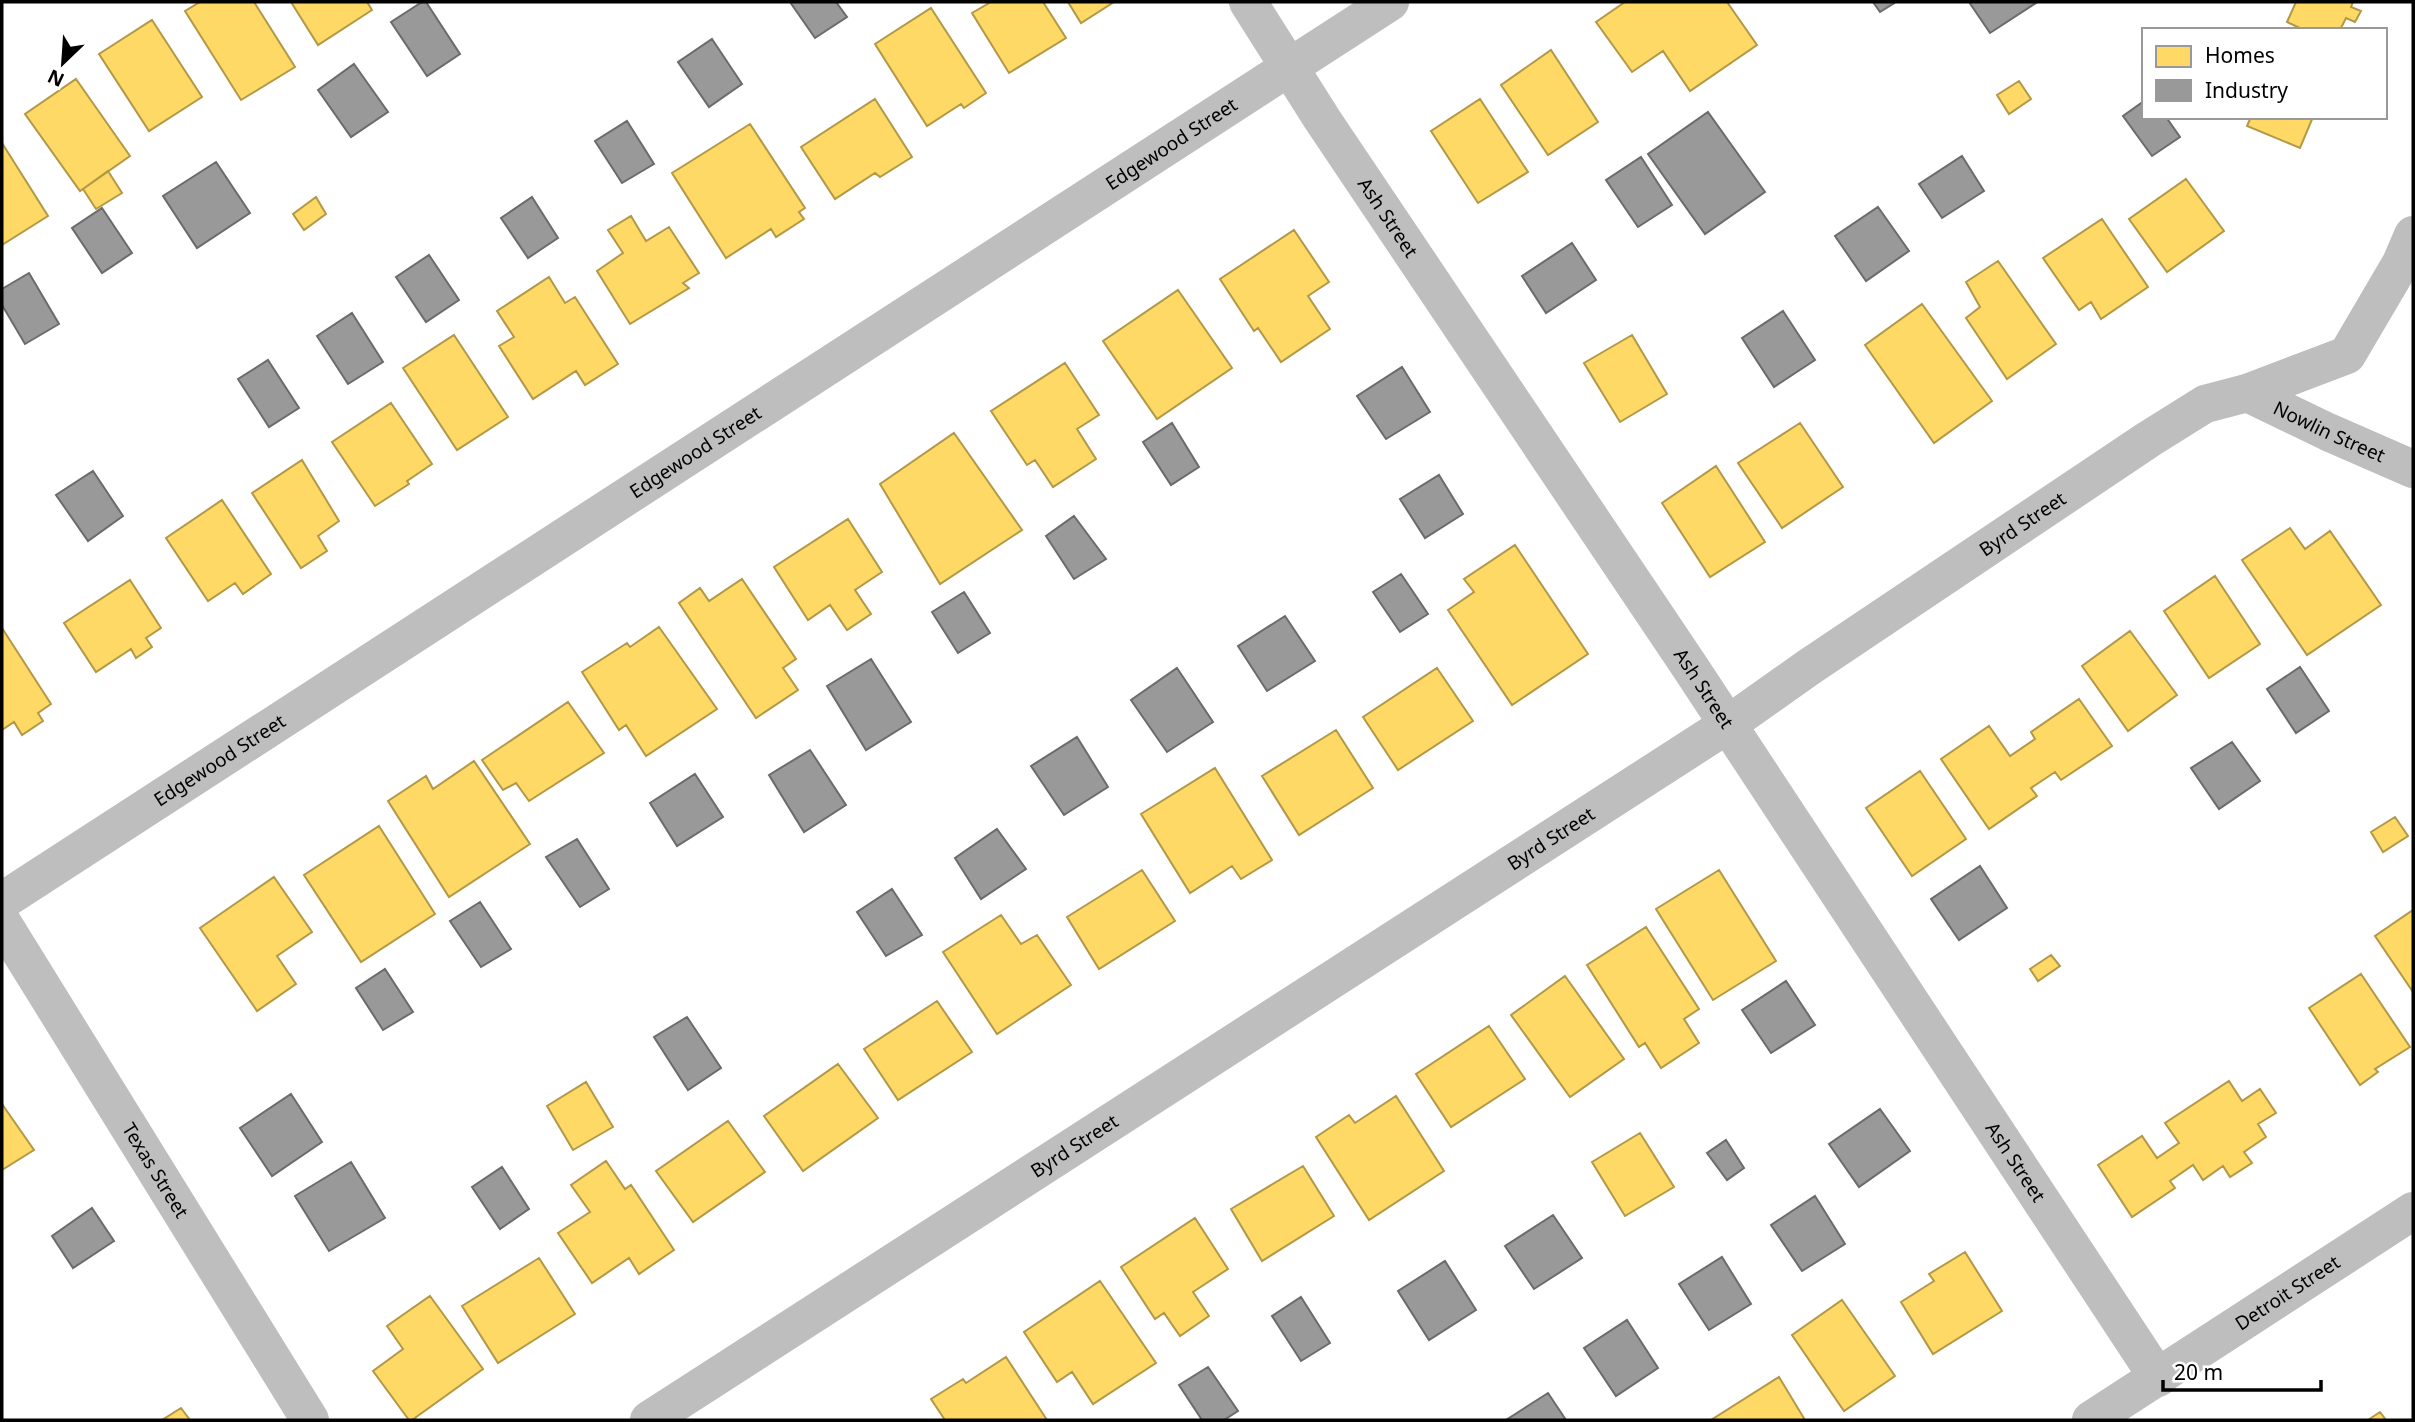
<svg xmlns="http://www.w3.org/2000/svg" width="2415" height="1422" viewBox="0 0 2415 1422" font-family="'Noto Sans',sans-serif">
<rect width="100%" height="100%" fill="#fff"/>
<path fill="#ffd966" stroke="#b29847" stroke-width="2" d="M200 2H254L295 67 241 100 185 11Z
M291 2H367L372 10 318 45Z
M991 2H1043L1066 38 1009 73 972 13Z
M1068 2H1114L1081 23Z
M1625 2H1727L1757 45 1690 91 1663 51 1632 72 1596 22Z
M2296 2H2353L2351 7 2361 11 2355 22 2346 18 2340 30H2304L2287 22Z
M931 8 986 93 964 108 961 104 927 126 875 44Z
M152 20 202 97 149 131 99 54Z
M1551 50 1598 122 1548 155 1501 85Z
M76 79 130 156 80 191 25 114Z
M2019 81 2031 99 2009 114 1997 95Z
M875 99 912 157 880 177 875 173 835 199 801 147Z
M1480 99 1528 172 1478 203 1431 131Z
M2251 117H2313L2300 148 2247 126Z
M750 124 805 208 799 212 804 219 776 237 771 229 726 258 672 173Z
M2 143 48 216 2 245Z
M108 171 122 193 96 209 83 189Z
M2186 179 2224 231 2167 272 2129 219Z
M316 197 326 214 304 230 293 214Z
M631 216 646 241 669 227 699 273 683 283 689 288 630 324 597 271 623 253 608 230Z
M2102 219 2148 287 2101 319 2091 302 2079 310 2043 258Z
M1294 230 1329 282 1308 296 1330 329 1281 362 1258 328 1254 331 1220 279Z
M1998 261 2056 344 2007 379 1966 318 1980 307 1966 282Z
M549 277 565 303 575 297 618 364 585 385 576 371 533 399 499 346 514 337 497 311Z
M1178 290 1232 368 1157 419 1103 341Z
M1922 304 1992 401 1934 443 1865 345Z
M454 335 508 417 457 450 403 368Z
M1632 335 1667 394 1620 422 1584 363Z
M1065 363 1099 415 1077 429 1096 459 1053 487 1035 460 1027 465 991 411Z
M391 403 432 464 407 481 409 484 375 506 332 442Z
M1800 423 1843 487 1782 528 1738 463Z
M954 433 1022 530 940 584 880 484Z
M302 460 339 521 318 536 327 551 301 568 252 493Z
M1716 466 1765 542 1710 577 1662 503Z
M222 500 271 574 243 594 235 583 208 601 166 538Z
M848 519 882 572 855 590 871 614 847 630 830 605 808 620 774 567Z
M2290 528 2305 549 2330 531 2381 605 2307 655 2242 560Z
M1515 545 1588 654 1512 705 1448 610 1474 592 1464 579Z
M2215 576 2260 644 2209 678 2164 611Z
M742 579 796 659 783 668 798 690 756 718 679 603 700 588 709 601Z
M130 580 161 628 146 638 152 647 136 658 131 649 96 672 64 623Z
M659 627 717 709 646 756 626 725 619 730 582 672 627 643 630 647Z
M2 628 51 704 38 713 43 721 22 735 14 722 2 730Z
M2130 631 2177 695 2128 731 2082 666Z
M1437 668 1473 721 1398 770 1363 717Z
M2079 699 2112 746 2061 780 2055 772 2031 788 2037 796 1989 829 1941 759 1989 726 2010 756 2035 739 2031 732Z
M568 702 604 753 529 801 516 783 503 790 482 760Z
M1336 730 1373 788 1299 835 1262 776Z
M474 761 530 844 449 897 388 801 426 776 433 789Z
M1215 768 1272 860 1241 879 1232 866 1190 893 1141 814Z
M1920 771 1966 839 1912 876 1866 808Z
M2395 817 2408 836 2383 852 2371 832Z
M379 826 435 914 361 962 304 875Z
M1142 870 1175 921 1099 969 1067 917Z
M1719 870 1776 961 1713 1000 1656 909Z
M274 877 312 932 277 956 296 984 257 1011 200 928Z
M2413 910V992L2375 936Z
M1001 915 1021 944 1037 935 1071 985 997 1034 943 952Z
M1646 927 1699 1009 1684 1019 1699 1043 1661 1068 1645 1043 1639 1047 1587 965Z
M2051 955 2060 966 2038 981 2030 969Z
M2361 974 2410 1047 2375 1069 2378 1072 2360 1085 2309 1008Z
M1565 976 1624 1059 1570 1097 1511 1015Z
M937 1001 972 1052 898 1100 864 1049Z
M1489 1026 1525 1079 1451 1127 1416 1074Z
M838 1064 878 1118 803 1171 764 1116Z
M2229 1081 2242 1101 2260 1089 2276 1113 2258 1124 2266 1137 2244 1152 2252 1163 2230 1177 2223 1166 2203 1180 2193 1165 2170 1181 2175 1188 2132 1217 2098 1165 2142 1136 2157 1158 2179 1143 2165 1123Z
M586 1082 613 1127 573 1150 547 1106Z
M1396 1096 1444 1171 1369 1220 1316 1137 1349 1115 1355 1123Z
M2 1104 34 1150 2 1170Z
M728 1121 765 1172 693 1222 656 1171Z
M1640 1133 1674 1187 1625 1216 1592 1162Z
M606 1161 625 1189 631 1185 674 1250 639 1274 629 1258 592 1283 558 1233 590 1212 571 1185Z
M1303 1166 1334 1216 1262 1261 1231 1209Z
M1195 1218 1228 1269 1193 1292 1209 1316 1180 1336 1164 1313 1155 1319 1121 1267Z
M1965 1252 2002 1311 1933 1354 1901 1302 1934 1281 1929 1274Z
M539 1258 575 1314 498 1363 462 1306Z
M1100 1281 1156 1363 1093 1404 1072 1372 1057 1382 1024 1332Z
M430 1296 483 1369 412 1420H409L373 1371 403 1349 387 1326Z
M1842 1300 1895 1376 1844 1411 1792 1335Z
M1006 1357 1047 1420H945L931 1399 963 1379 966 1383Z
M1779 1377 1805 1420H1711Z
M181 1408 190 1420H162Z
M2380 1412 2386 1420H2368Z"/>
<path fill="#999" stroke="#6b6b6b" stroke-width="2" d="M422 2H426L460 54 427 76 391 22Z
M790 2H836L847 17 815 38Z
M1873 2H1896L1880 12Z
M1969 2H2035L2036 3 1990 33Z
M712 39 742 84 709 107 678 62Z
M354 64 388 112 351 137 318 90Z
M2144 101V117H2166L2180 137 2152 156 2123 116Z
M1708 112 1765 192 1705 234 1648 154Z
M627 121 654 164 622 183 595 141Z
M1962 156 1984 191 1942 218 1919 184Z
M1641 157 1672 205 1638 227 1606 180Z
M216 162 250 213 197 248 163 196Z
M532 197 558 238 528 258 501 218Z
M1878 207 1909 251 1866 281 1835 236Z
M102 208 132 253 102 273 72 228Z
M1572 243 1596 280 1546 313 1522 276Z
M429 255 459 300 426 322 396 277Z
M29 273 59 324 25 344 2 305V289Z
M1783 311 1815 360 1774 387 1742 338Z
M352 313 383 362 348 384 317 336Z
M268 360 299 408 269 427 238 379Z
M1402 367 1430 412 1386 439 1357 396Z
M1172 423 1199 467 1171 485 1143 442Z
M93 471 123 516 88 541 56 495Z
M1439 475 1463 514 1425 538 1400 499Z
M1074 516 1106 559 1074 579 1046 536Z
M1401 574 1428 614 1400 632 1373 592Z
M964 592 990 633 958 653 932 612Z
M1285 616 1315 661 1267 691 1238 646Z
M871 659 911 722 866 750 827 686Z
M2300 667 2329 711 2296 733 2267 689Z
M1177 668 1213 722 1167 752 1131 700Z
M1077 737 1108 787 1064 815 1031 766Z
M2232 742 2260 781 2219 809 2191 768Z
M810 750 846 805 804 832 769 775Z
M695 774 723 817 677 846 650 803Z
M997 829 1026 869 981 899 955 858Z
M577 839 609 889 580 907 546 857Z
M1980 866 2007 908 1959 940 1931 899Z
M892 889 922 935 886 956 857 912Z
M480 902 511 949 481 967 450 921Z
M385 969 413 1012 383 1030 356 988Z
M1786 981 1815 1025 1771 1053 1742 1010Z
M687 1017 721 1068 688 1090 654 1037Z
M291 1094 322 1142 272 1176 240 1128Z
M1880 1109 1910 1151 1859 1187 1829 1144Z
M1726 1140 1744 1168 1727 1180 1707 1153Z
M351 1162 385 1218 329 1251 295 1196Z
M502 1167 529 1209 500 1229 472 1187Z
M1815 1196 1845 1244 1802 1271 1771 1225Z
M92 1208 114 1241 73 1268 52 1236Z
M1553 1215 1582 1258 1534 1289 1505 1246Z
M1722 1257 1751 1304 1709 1330 1679 1284Z
M1445 1261 1476 1310 1429 1340 1398 1291Z
M1301 1297 1330 1343 1301 1361 1272 1316Z
M1627 1320 1658 1368 1616 1396 1584 1348Z
M1208 1367 1238 1411 1224 1420H1202L1179 1385Z
M1548 1393 1566 1420H1506Z"/>
<g fill="none" stroke-linecap="round" stroke-linejoin="round">
<g stroke="#bebebe" stroke-width="38">
<path id="s1" d="M1248 2 1322 119 1690 667 2158 1378"/>
<path id="s2" d="M2247 393 2328 432 2413 469"/>
<path id="s3" d="M2 901 1390 2"/>
<path id="s4" d="M2 922 310 1420"/>
<path id="s5" d="M649 1420 1727 725 1809 667 2149 439 2205 404 2247 393 2347 355 2401 263 2413 235"/>
<path id="s6" d="M2091 1420 2413 1211"/>
</g>
</g>
<g text-anchor="middle" stroke-width="7" stroke-linejoin="round" paint-order="stroke">
<g font-size="19" fill="#000" stroke="#fff">
<text dy="7" stroke="none"><textPath href="#s3" startOffset="1393">Edgewood Street</textPath></text>
<text dy="7" stroke="none"><textPath href="#s1" startOffset="257">Ash Street</textPath></text>
<text dy="7" stroke="none"><textPath href="#s2" startOffset="91">Nowlin Street</textPath></text>
<text dy="7" stroke="none"><textPath href="#s3" startOffset="826">Edgewood Street</textPath></text>
<text dy="7" stroke="none"><textPath href="#s5" startOffset="1640">Byrd Street</textPath></text>
<text dy="7" stroke="none"><textPath href="#s1" startOffset="824">Ash Street</textPath></text>
<text dy="7" stroke="none"><textPath href="#s3" startOffset="259">Edgewood Street</textPath></text>
<text dy="7" stroke="none"><textPath href="#s5" startOffset="1073">Byrd Street</textPath></text>
<text dy="7" stroke="none"><textPath href="#s5" startOffset="506">Byrd Street</textPath></text>
<text dy="7" stroke="none"><textPath href="#s1" startOffset="1391">Ash Street</textPath></text>
<text dy="7" stroke="none"><textPath href="#s4" startOffset="292">Texas Street</textPath></text>
<text dy="7" stroke="none"><textPath href="#s6" startOffset="234">Detroit Street</textPath></text>
</g>
</g>
<rect width="2415" height="1422" fill="none" stroke="#000000" stroke-width="7"/>
<rect x="2142" y="28" width="245" height="91" fill="#ffffff" stroke="#999999" stroke-width="2"/>
<rect x="2156" y="46" width="35" height="21" fill="#ffd966" stroke="#999999" stroke-width="2"/>
<text x="2205" y="63" font-size="21" fill="#000000">Homes</text>
<rect x="2156" y="80" width="35" height="21" fill="#999999" stroke="#999999" stroke-width="2"/>
<text x="2205" y="98" font-size="21" fill="#000000">Industry</text>
<g transform="translate(63 63) rotate(205)" stroke="#ffffff" stroke-width="5" paint-order="stroke">
<path d="M0-5L12 26L0 18L-12 26Z" fill="#000000"/>
<text y="-10" font-size="19" font-weight="bold" text-anchor="middle" fill="#000000">N</text>
</g>
<path d="M2163 1380v10h158v-10" fill="none" stroke="#000000" stroke-width="3.5"/>
<text x="2174" y="1380" font-size="21" fill="#000000" stroke="#ffffff" stroke-width="5" paint-order="stroke">20 m</text>
</svg>
